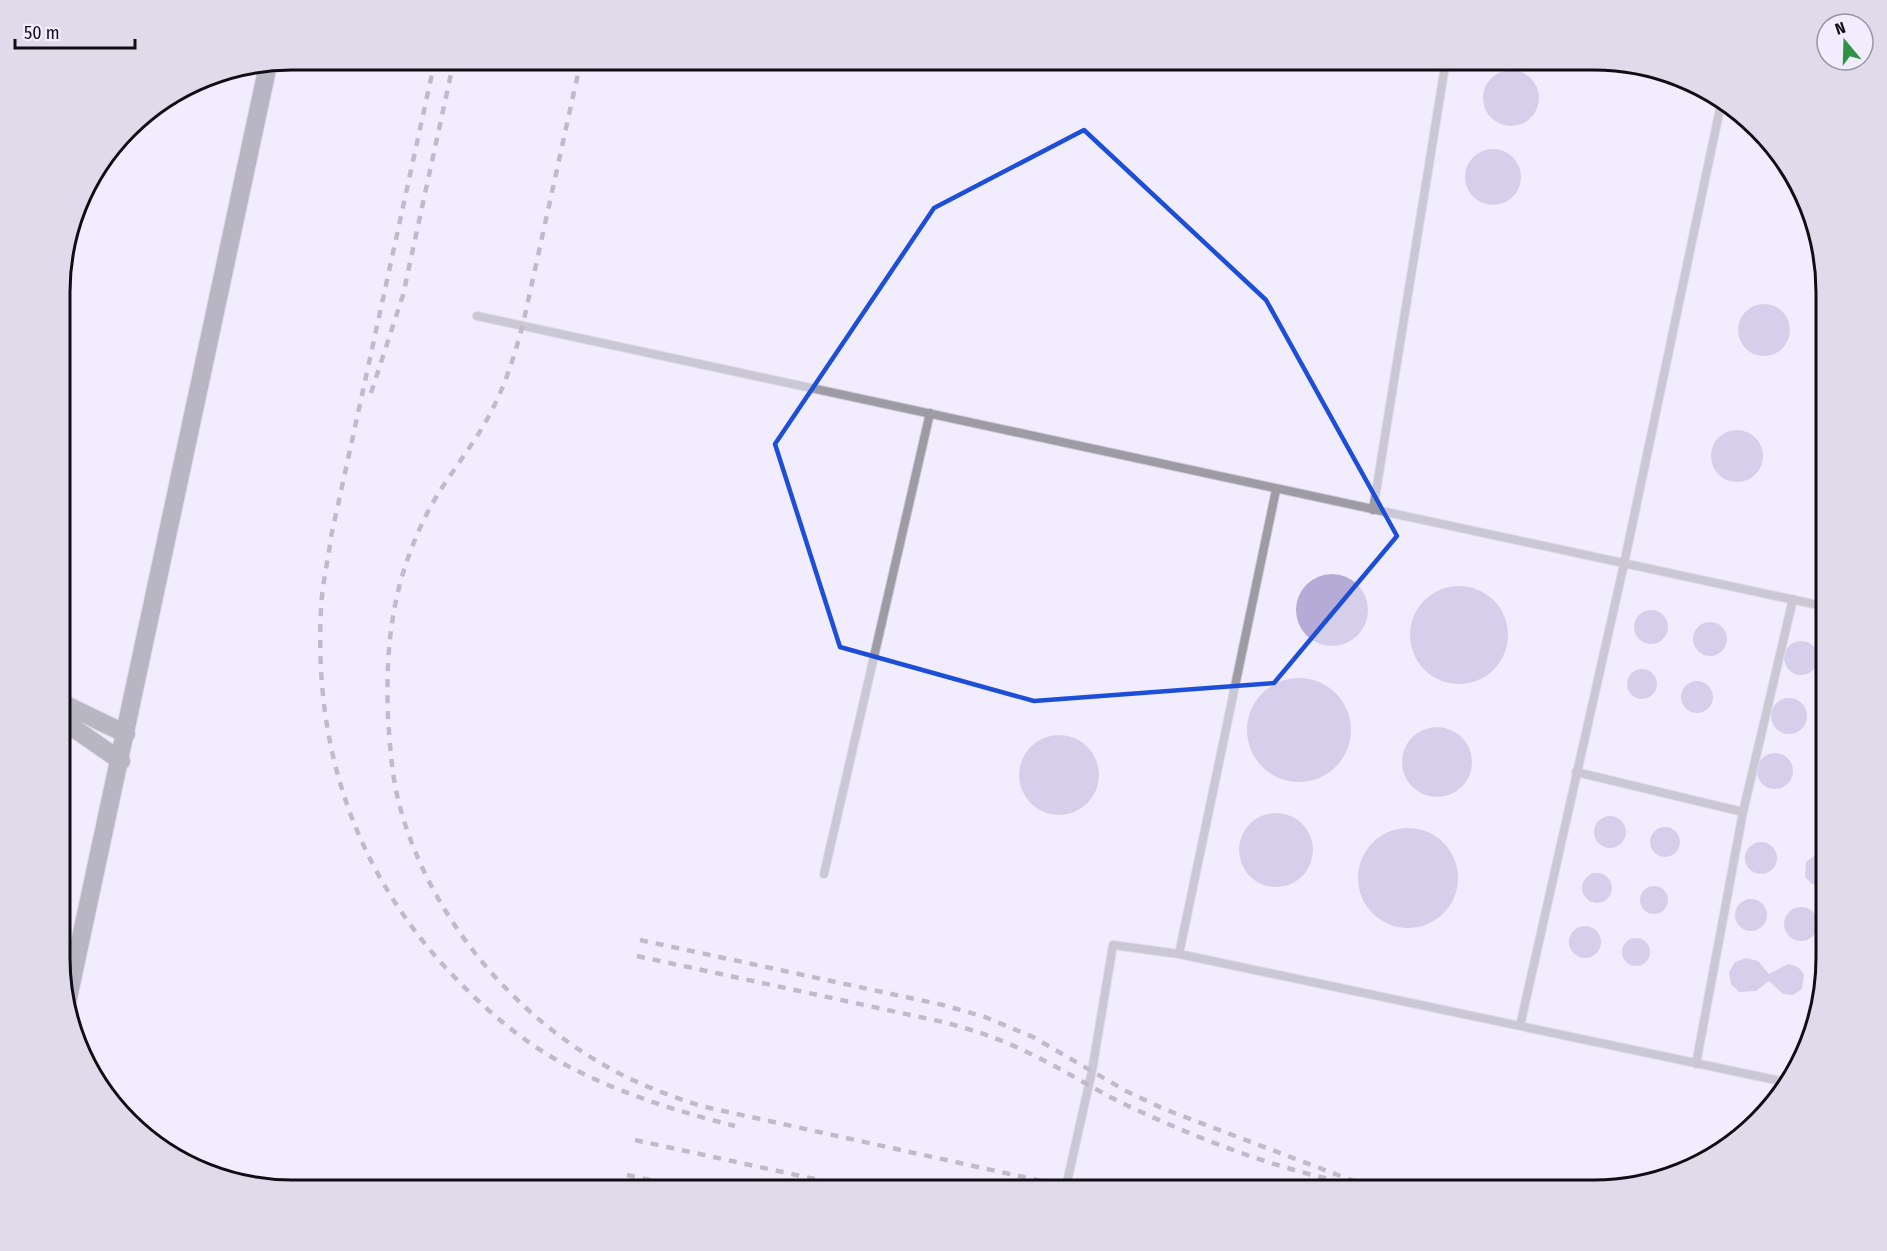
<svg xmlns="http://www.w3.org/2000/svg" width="1887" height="1251" viewBox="0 0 1887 1251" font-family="'Fira Sans Condensed',sans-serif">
<rect width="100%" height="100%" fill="#f1edfe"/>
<path fill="#b5abd6" d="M1483 98a28 28 0 1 1 56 0a28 28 0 1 1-56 0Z
M1465 177a28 28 0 1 1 56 0a28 28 0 1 1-56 0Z
M1738 330a26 26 0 1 1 52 0a26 26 0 1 1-52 0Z
M1711 456a26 26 0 1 1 52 0a26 26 0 1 1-52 0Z
M1296 610a36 36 0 1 1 72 0a36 36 0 1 1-72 0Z
M1410 635a49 49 0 1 1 98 0a49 49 0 1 1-98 0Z
M1634 627a17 17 0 1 1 34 0a17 17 0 1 1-34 0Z
M1693 639a17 17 0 1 1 34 0a17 17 0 1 1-34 0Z
M1784 658a17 17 0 1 1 34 0a17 17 0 1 1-34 0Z
M1627 684a15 15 0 1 1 30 0a15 15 0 1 1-30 0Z
M1247 730a52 52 0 1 1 104 0a52 52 0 1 1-104 0Z
M1681 697a16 16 0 1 1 32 0a16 16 0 1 1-32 0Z
M1771 716a18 18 0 1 1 36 0a18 18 0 1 1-36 0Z
M1402 762a35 35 0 1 1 70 0a35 35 0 1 1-70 0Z
M1019 775a40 40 0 1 1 80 0a40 40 0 1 1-80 0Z
M1757 771a18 18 0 1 1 36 0a18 18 0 1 1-36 0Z
M1239 850a37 37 0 1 1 74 0a37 37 0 1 1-74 0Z
M1594 832a16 16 0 1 1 32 0a16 16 0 1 1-32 0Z
M1650 842a15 15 0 1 1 30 0a15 15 0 1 1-30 0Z
M1358 878a50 50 0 1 1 100 0a50 50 0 1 1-100 0Z
M1745 858a16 16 0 1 1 32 0a16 16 0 1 1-32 0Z
M1814 856H1827V885L1812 884 1805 877 1806 862Z
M1582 888a15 15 0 1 1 30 0a15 15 0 1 1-30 0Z
M1640 900a14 14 0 1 1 28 0a14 14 0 1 1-28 0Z
M1735 915a16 16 0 1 1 32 0a16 16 0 1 1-32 0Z
M1784 924a17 17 0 1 1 34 0a17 17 0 1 1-34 0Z
M1569 942a16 16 0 1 1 32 0a16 16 0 1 1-32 0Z
M1622 952a14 14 0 1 1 28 0a14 14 0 1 1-28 0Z
M1746 958 1758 961 1769 974 1788 964 1798 967 1804 974 1802 989 1793 995 1783 994 1769 981 1756 991 1739 992 1731 984 1729 972 1735 962Z"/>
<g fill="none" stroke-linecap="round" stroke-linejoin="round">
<g stroke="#cdc9d9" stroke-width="10">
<path id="lane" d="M477 316 1827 607
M1373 510 1446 60
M1576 772 1743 812
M824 874 930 413
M1179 954 1276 490
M1520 1026 1624 564 1722 99
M1696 1064 1743 812 1793 599
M1065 1191 1092 1071 1113 945 1179 954 1790 1083"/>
</g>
<g stroke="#cdc9d9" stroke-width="20">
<path id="secondary" d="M62 703 126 734
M62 720 121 761
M67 1003 268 65"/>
</g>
<use href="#lane" stroke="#9d9ba4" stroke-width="8"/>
<use href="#secondary" stroke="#76737f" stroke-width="18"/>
<path stroke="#84818d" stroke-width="4.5" stroke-dasharray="8 8" stroke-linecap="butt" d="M435 60 331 537C328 561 322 585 321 609 314 745 353 866 445 967 481 1006 518 1039 564 1064 618 1093 676 1111 735 1126
M581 60 523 324C515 354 506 383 492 410 476 442 453 469 435 499 422 521 412 545 404 570 389 617 386 668 388 717 390 747 392 778 400 807 429 914 509 1011 604 1065 634 1083 668 1095 701 1106L1087 1191
M371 393 403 295 454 60
M640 940 943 1005 985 1017 1033 1037 1126 1091 1164 1109 1380 1191
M637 956 943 1022C974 1030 1004 1040 1033 1055 1062 1069 1089 1086 1118 1101 1182 1132 1259 1163 1329 1179
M635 1140 870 1191
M627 1175 701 1191"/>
</g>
<path d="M0 0H1887V1251H0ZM1084 130 1266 300 1397 536 1274 683 1034 701 840 647 775 444 934 208Z" fill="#f1edfe" fill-opacity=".55" fill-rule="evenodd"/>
<path fill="none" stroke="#1d4ed8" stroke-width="4.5" stroke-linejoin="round" d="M1084 130 1266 300 1397 536 1274 683 1034 701 840 647 775 444 934 208Z"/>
<path d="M0 0H1887V1251H0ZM292 70H1594A222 222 0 0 1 1816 292V958A222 222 0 0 1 1594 1180H292A222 222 0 0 1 70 958V292A222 222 0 0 1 292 70Z" fill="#dfdbeb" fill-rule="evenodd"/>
<path fill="none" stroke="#100e15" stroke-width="3" d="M292 70H1594A222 222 0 0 1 1816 292V958A222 222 0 0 1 1594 1180H292A222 222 0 0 1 70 958V292A222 222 0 0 1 292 70Z"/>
<g transform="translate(1845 42) rotate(341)"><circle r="28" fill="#f1edfe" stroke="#9794a1" stroke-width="1.5"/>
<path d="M0-4.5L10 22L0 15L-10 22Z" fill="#319145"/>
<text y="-9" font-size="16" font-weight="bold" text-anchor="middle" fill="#100e15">N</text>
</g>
<path d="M15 39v9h120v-9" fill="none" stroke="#100e15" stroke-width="3"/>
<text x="24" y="39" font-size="18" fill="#100e15" stroke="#f1edfe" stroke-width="4.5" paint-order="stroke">50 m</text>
</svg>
